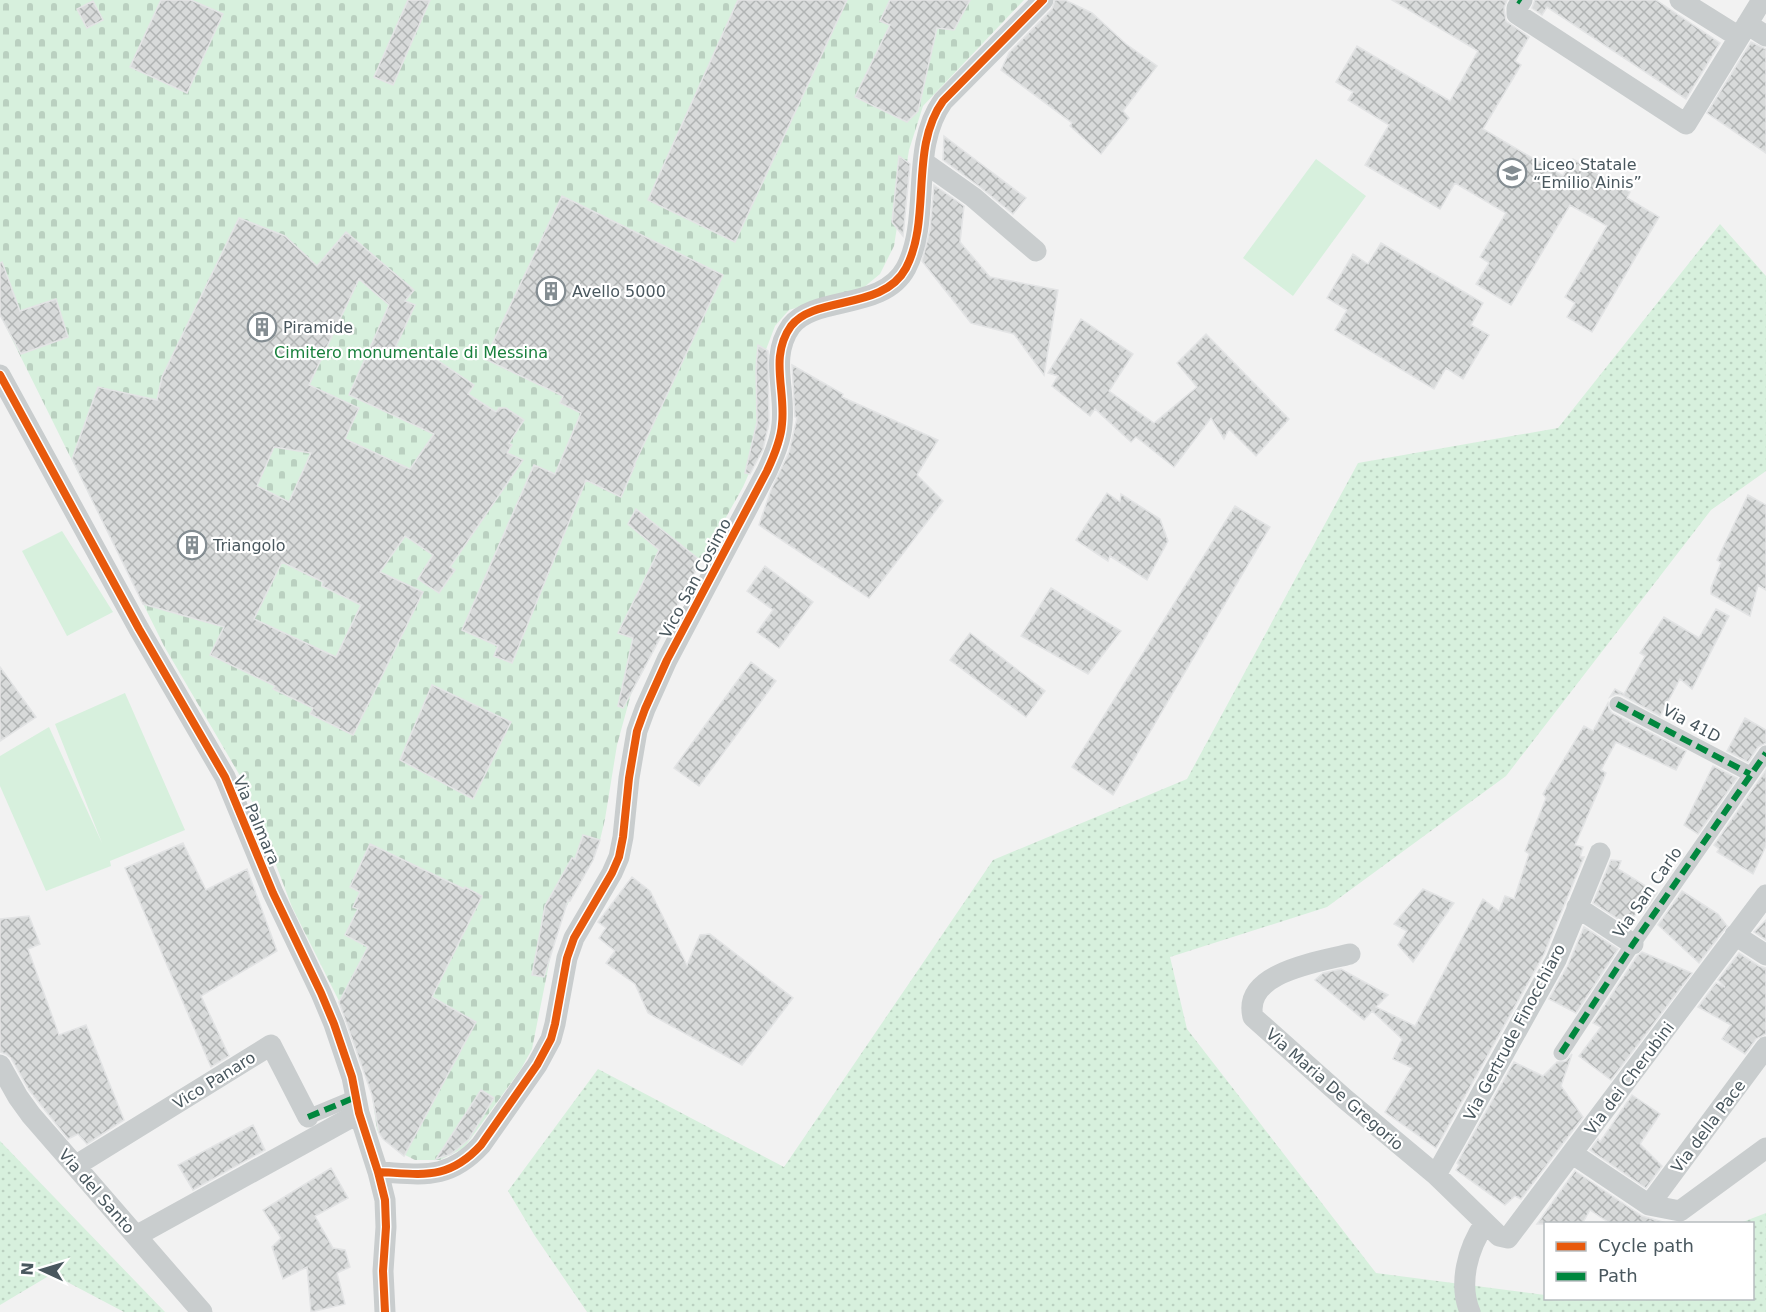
<svg xmlns="http://www.w3.org/2000/svg" width="1766" height="1312" viewBox="0 0 1766 1312" font-family="'DejaVu Sans',sans-serif">
<defs>
<pattern id="grass-dots" width="8" height="8" patternUnits="userSpaceOnUse" patternTransform="scale(1.5)"><rect width="8" height="8" fill="#d7f0dd"/><path d="M2 2h.1M6 6h.1" fill="none" stroke="#bad0c0" stroke-width="1.8" stroke-linecap="round"/></pattern>
<pattern id="cemetery-stones" width="16" height="16" patternUnits="userSpaceOnUse" patternTransform="scale(1.5)"><rect width="16" height="16" fill="#d7f0dd"/><path d="M2 7V4a2 2 0 0 1 4 0v3zM10 15v-3a2 2 0 0 1 4 0v3z" fill="#bad0c0"/></pattern>
<pattern id="building-cross-hatch" width="8" height="8" patternUnits="userSpaceOnUse" patternTransform="scale(1.5)"><rect width="8" height="8" fill="#d8dada"/><path d="M0 0l8 8M0 8l8-8" fill="none" stroke="#b1b4b4"/></pattern>
</defs>
<rect width="100%" height="100%" fill="#f2f2f2"/>
<path fill="url(#grass-dots)" d="M1720 224 1766 276V471L1711 510 1506 776 1327 907 1170 957 1187 1029 1376 1273 1545 1295 1546 1298H1752V1224L1740 1223 1766 1213V1312H587L535 1236 508 1191 598 1069 784 1167 993 860 1187 779 1358 463 1558 428Z
M0 1141 165 1312H124L52 1274 0 1305Z"/>
<path fill="url(#cemetery-stones)" d="M0 0H1024L923 106 909 150 894 246 880 274 863 288 789 310 775 326 764 355 754 462 743 487 688 585 631 694 617 745 605 819 600 840 594 855 564 911 551 954 532 1049 521 1069 464 1148 440 1160H415L401 1153 383 1139 377 1130 372 1095 339 1001 292 907 246 786 164 646 0 315Z"/>
<path fill="#d7f0dd" d="M1316 159 1366 196 1293 296 1243 258Z
M62 531 113 612 67 636 22 551Z
M125 693 185 830 110 861 111 866 46 891 0 786V756L49 727 102 843 55 724Z"/>
<path fill="url(#building-cross-hatch)" stroke="#e3e4e5" stroke-width="1.5" fill-rule="evenodd" d="M161 0H191L223 14 187 93 130 67Z
M408 0H430L393 85 374 77Z
M738 0H847L735 242 648 200Z
M890 0H970L954 30 937 28 918 111 907 122 855 97 890 25 880 21Z
M1055 0H1065L1092 13 1126 44 1157 66 1123 111 1129 118 1101 154 1070 126 1072 123 1001 70 1009 53 1052 9Z
M1392 0H1507L1504 8 1506 21 1529 37 1515 61 1521 65 1483 129 1563 176 1573 159 1630 192 1627 198 1659 217 1592 332 1567 317 1575 303 1565 297 1607 226 1570 205 1511 305 1476 284 1489 263 1480 257 1506 213 1455 183 1440 209 1365 165 1389 125 1348 100 1353 92 1336 82 1357 46 1450 101 1478 51Z
M1535 0H1656L1720 43 1686 99 1547 7 1542 15 1532 8Z
M93 1 103 20 87 28 77 9Z
M1751 42 1766 49V153L1707 113Z
M944 136 1026 198 1013 214 980 187 943 160Z
M899 156 910 164 903 236 892 222Z
M934 185 964 206 960 242 990 277 1058 290 1044 375 1014 334 971 323 922 261 930 230Z
M562 196 723 275 634 465H635L621 497 586 480 512 663 494 656 498 646 462 630 534 465 555 474 581 413 560 403 563 396 485 359Z
M239 218 285 236 317 266 346 232 414 290 405 301 415 305 396 346 429 361 431 356 474 385 468 394 496 412 499 408H506L524 420 509 443 512 445 507 453 523 460 450 567 455 570 439 593 418 579 433 555 405 536 380 572 423 592 353 735 310 714 313 708 273 689 275 686 210 655 224 627 143 604 72 459 98 387 157 400 162 377ZM359 279 389 305 349 395 434 434 410 469 345 439 359 408 309 385ZM274 447 311 453 289 502 257 486ZM282 562 323 582 322 586 361 605 336 657 254 619Z
M1381 243 1483 303 1471 325 1489 335 1463 379 1446 368 1434 389 1335 330 1347 310 1327 298 1353 254 1368 264Z
M2 262 20 311 56 299 68 337 21 354 0 315V263Z
M1081 319 1133 354 1109 391 1154 423 1197 387 1177 363 1206 334 1289 419 1256 456 1229 429 1224 439 1211 418 1174 467 1136 437 1131 442 1095 409 1090 416 1052 386 1058 376 1048 373Z
M758 345 768 351 769 423 763 449 750 474 745 473 757 422 756 368Z
M792 365 843 394 842 397 938 440 917 475 943 501 869 598 759 525 771 490 789 452 797 418 795 417Z
M1107 493 1120 502 1121 494 1160 519 1168 541 1147 580 1110 556 1108 561 1076 540Z
M1748 495 1766 505V590L1758 585 1750 616 1711 594V588L1721 563 1717 560Z
M1235 506 1270 527 1113 795 1072 767Z
M636 509 701 561 623 708 618 706 633 638 618 633 659 550 628 524Z
M765 566 813 602 779 648 757 632 773 610 747 591Z
M1051 588 1121 631 1088 674 1021 636Z
M1716 609 1729 616 1692 689 1680 679 1660 716 1622 695 1616 694 1610 697 1615 689 1624 694 1645 656 1640 653 1664 617 1699 638Z
M970 633 1045 691 1026 717 950 660Z
M751 662 776 681 699 786 674 768Z
M0 667 36 717 0 741Z
M432 685 511 722 473 799 400 760Z
M1608 703 1609 709 1612 713 1686 751 1676 770 1616 742 1601 770 1606 773 1575 845 1583 847 1580 857H1584L1544 954 1436 1148 1385 1112 1412 1068 1393 1059 1402 1039 1372 1011 1364 1020 1315 980 1323 973 1341 969 1388 995 1376 1007 1415 1026 1483 899 1499 911 1505 896 1514 899 1529 854 1525 851 1546 798 1543 794 1584 726 1593 731Z
M1745 718 1766 730V743L1758 747 1748 762 1727 751Z
M1713 766 1737 778 1698 834 1684 825Z
M1766 770V846L1753 874 1717 852 1719 849 1714 845Z
M583 835 600 840 593 860 570 901 568 900 544 977 532 975 545 906 572 858 575 859Z
M183 843 206 890 247 869 277 951 201 996 229 1056 211 1067 125 868Z
M370 844 464 889 465 887 482 896 432 997 476 1022 404 1156 383 1139 379 1133 372 1095 339 1002 368 947 345 935 358 909 353 907 360 892 350 887Z
M1611 860 1621 861 1618 869 1657 893 1643 912 1639 908 1629 926 1593 903Z
M632 877 650 891 687 965 700 935 710 934 793 998 742 1065 648 1013 635 984 606 963 615 951 599 938 606 928 598 922Z
M1423 889 1454 903 1413 962 1398 945 1407 931 1394 924Z
M1682 891 1718 914 1727 926 1699 963 1658 925Z
M29 916 40 944 28 949 59 1035 86 1025 124 1120 87 1144 78 1134 68 1139 29 1090 11 1058 6 1054 0 1052V919Z
M1766 920V940L1754 932Z
M1584 927 1618 949 1576 1013 1549 999 1568 965Z
M1642 952 1692 973 1611 1080 1579 1056 1601 1027 1593 1023 1637 956Z
M1739 953 1759 966 1766 968V1034L1756 1039 1745 1054 1722 1039 1731 1025 1698 1007 1716 983 1725 987 1718 980Z
M1572 1054 1561 1086 1583 1117 1521 1199 1515 1196 1505 1205 1456 1170 1459 1165 1457 1163 1514 1062 1543 1076 1557 1062 1566 1061Z
M481 1090 494 1098 469 1139 451 1154 436 1159Z
M1632 1095 1660 1114 1640 1144 1662 1166 1646 1188 1590 1150 1598 1139 1600 1142Z
M253 1125 265 1150 193 1190 178 1165Z
M331 1168 348 1198 315 1216 333 1248 345 1250 350 1267 337 1273 345 1304 311 1312 307 1267 283 1279 272 1247 281 1238 263 1210Z
M1575 1171 1642 1216 1670 1224H1611L1590 1210 1582 1224H1537Z"/>
<g fill="none" stroke-linecap="round" stroke-linejoin="round">
<path stroke="#c9cdce" stroke-width="15" d="M1617 704 1750 774
M1561 1053 1633 944 1766 753
M308 1117 356 1097"/>
<path stroke="#c9cdce" stroke-width="21" d="M1522 0 1517 8V14L1686 124 1762 0
M1680 0 1739 37
M1747 24 1766 36
M925 163 973 197 1036 251
M0 375 139 629 225 777 273 893 321 993 334 1024 352 1077 359 1113 378 1172 385 1200 386 1227 383 1271 385 1312
M1577 907 1633 944
M1735 935 1766 955
M1350 954C1319 962 1242 972 1253 1017L1345 1099 1436 1175 1499 1236 1508 1238 1766 895
M0 1065 18 1097 31 1115 202 1312
M1573 1154 1649 1205 1680 1211 1766 1148
M75 1166 271 1045 308 1117
M378 1172C422 1174 448 1181 481 1145L537 1065 551 1039 555 1024 567 958 574 938 612 873 619 857 623 837 629 778 637 731 645 709 667 660 767 471C774 456 781 440 782 424 786 390 769 357 791 326 815 295 883 311 906 268 932 218 909 148 943 101L1043 0
M1436 1175 1556 960 1600 853
M1649 1205 1766 1047
M136 1236 359 1113
M1470 1312C1458 1283 1468 1248 1485 1223"/>
<path stroke="#00873e" stroke-width="6" stroke-dasharray="12 6" stroke-linecap="butt" d="M1518 0 1521 2
M1617 704 1750 774
M1561 1053 1633 944 1766 753
M308 1117 356 1097"/>
<g stroke="#fff" stroke-width="11">
<path id="cycleway" d="M0 375 139 629 225 777 273 893 321 993 334 1024 352 1077 359 1113 378 1172 385 1200 386 1227 383 1271 385 1312
M378 1172C422 1174 448 1181 481 1145L537 1065 551 1039 555 1024 567 958 574 938 612 873 619 857 623 837 629 778 637 731 645 709 667 660 767 471C774 456 781 440 782 424 786 390 769 357 791 326 815 295 883 311 906 268 932 218 909 148 943 101L1043 0"/>
</g>
<use href="#cycleway" stroke="#e8590c" stroke-width="8"/>
</g>
<defs>
<g id="school-ring" transform="scale(1.5)"><circle r="9.5" fill="#fff" stroke="#848d92" stroke-width="1.5"/><path d="M0-5L7-2L0 1L-7-2ZM-4 1L0 2.5L4 1V4Q0 6-4 4Z" fill="#848d92"/></g>
<g id="building-ring" transform="scale(1.5)"><circle r="9.5" fill="#fff" stroke="#848d92" stroke-width="1.5"/><path d="M-4-6H4V6H1V3H-1V6H-4ZM-2.5-4.3h1.7v1.8h-1.7ZM.8-4.3h1.7v1.8H.8ZM-2.5-1h1.7V.8h-1.7ZM.8-1h1.7V.8H.8Z" fill="#848d92"/></g>
</defs>
<g fill-rule="evenodd">
<use href="#school-ring" x="1512" y="173"/>
<use href="#building-ring" x="551" y="291"/>
<use href="#building-ring" x="262" y="327"/>
<use href="#building-ring" x="192" y="545"/>
</g>
<g text-anchor="middle" stroke-width="4.5" stroke-linejoin="round" paint-order="stroke">
<g font-size="16" fill="#49575e" stroke="#fff" text-anchor="start">
<text x="1533" y="170">Liceo Statale<tspan x="1533" dy="18">“Emilio Ainis”</tspan></text>
<text x="572" y="297">Avello 5000</text>
<text x="283" y="333">Piramide</text>
<text x="213" y="551">Triangolo</text>
</g>
<g font-size="16" fill="#19803d" stroke="#fff">
<text x="411" y="358">Cimitero monumentale di Messina</text>
</g>
<g font-size="16" fill="#49575e" stroke="#fff">
<text transform="translate(695 578) rotate(-62)" y="6">Vico San Cosimo</text>
<text transform="translate(1692 723) rotate(28)" y="6">Via 41D</text>
<text transform="translate(257 820) rotate(67)" y="6">Via Palmara</text>
<text transform="translate(1647 892) rotate(-55)" y="6">Via San Carlo</text>
<text transform="translate(1514 1032) rotate(-62)" y="6">Via Gertrude Finocchiaro</text>
<text transform="translate(1629 1078) rotate(-53)" y="6">Via dei Cherubini</text>
<text transform="translate(214 1080) rotate(-32)" y="6">Vico Panaro</text>
<text transform="translate(1335 1089) rotate(41)" y="6">Via Maria De Gregorio</text>
<text transform="translate(1708 1126) rotate(-53)" y="6">Via della Pace</text>
<text transform="translate(97 1191) rotate(49)" y="6">Via del Santo</text>
</g>
</g>
<rect x="1544" y="1222" width="210" height="78" fill="#ffffff" stroke="#b6bcbf" stroke-width="1.5"/>
<rect x="1556" y="1242" width="30" height="9" fill="#e8590c" stroke="#b6bcbf" stroke-width="1.5"/>
<text x="1598" y="1252" font-size="18" fill="#49575e">Cycle path</text>
<rect x="1556" y="1272" width="30" height="9" fill="#00873e" stroke="#b6bcbf" stroke-width="1.5"/>
<text x="1598" y="1282" font-size="18" fill="#49575e">Path</text>
<g transform="translate(42 1270) rotate(274)" stroke="#ffffff" stroke-width="4.5" paint-order="stroke">
<path d="M0-4.5L10 22L0 15L-10 22Z" fill="#49575e"/>
<text y="-9" font-size="16" font-weight="bold" text-anchor="middle" fill="#49575e">N</text>
</g>
</svg>
